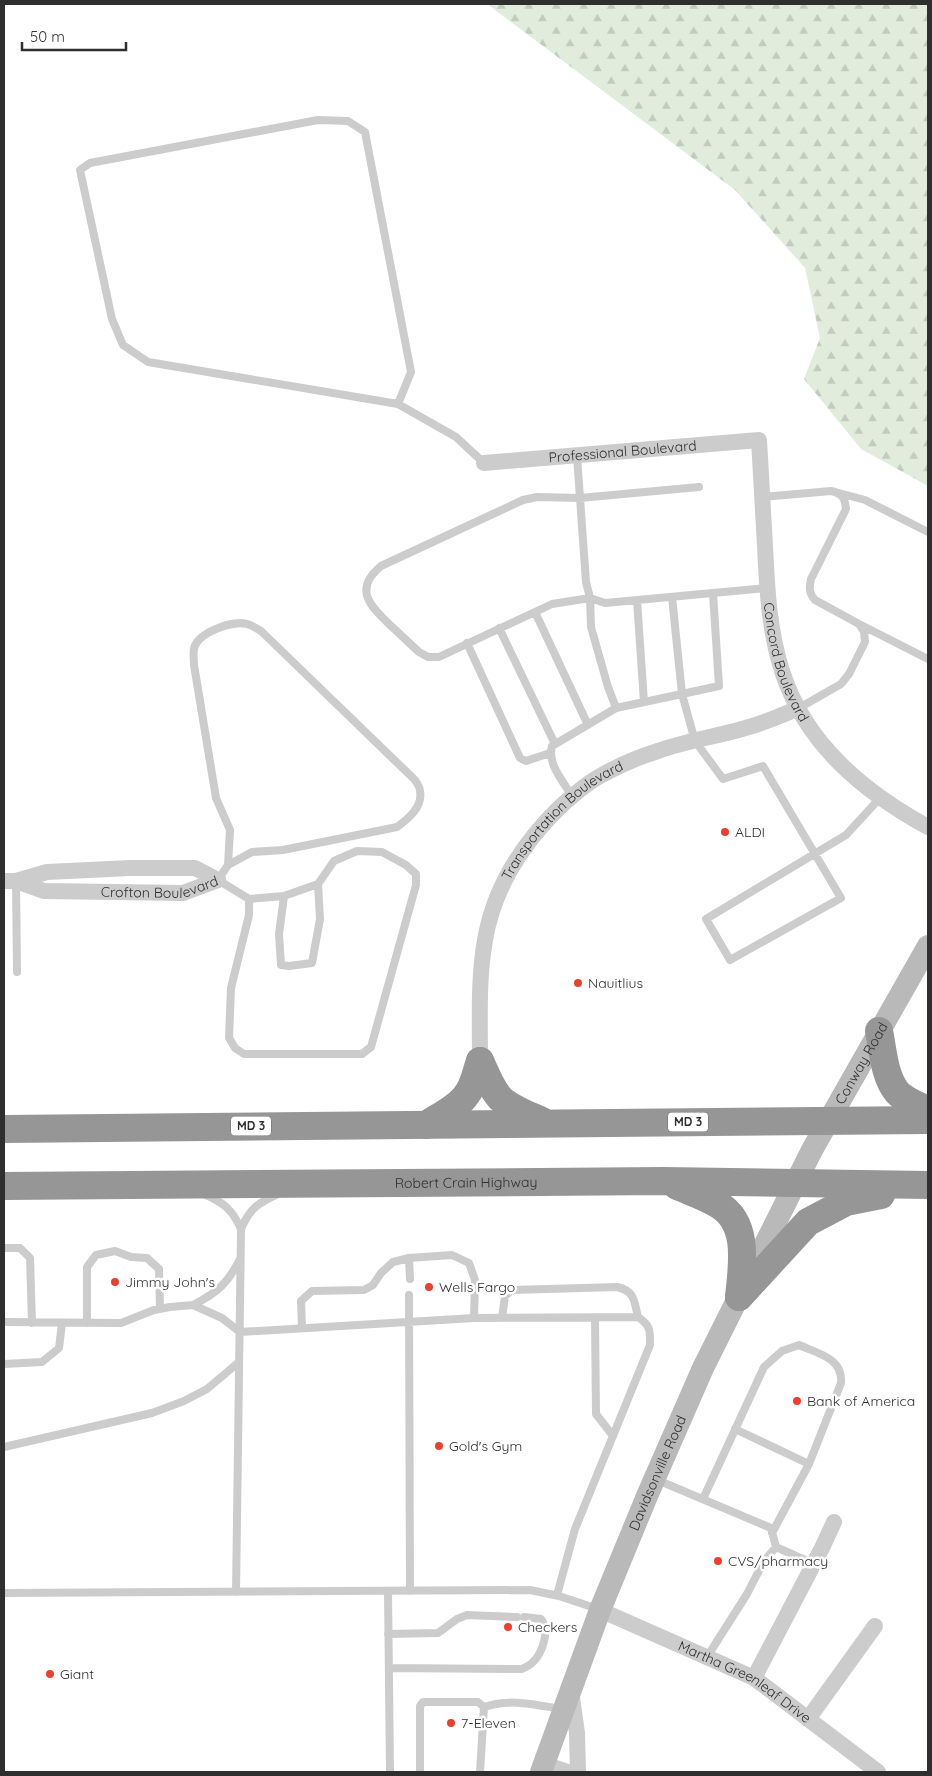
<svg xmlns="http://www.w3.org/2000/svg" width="932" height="1776" viewBox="0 0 932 1776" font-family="Quicksand,sans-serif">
<defs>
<pattern id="forest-firs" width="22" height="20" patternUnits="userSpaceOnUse" patternTransform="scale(1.25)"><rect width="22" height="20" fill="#e2ecdc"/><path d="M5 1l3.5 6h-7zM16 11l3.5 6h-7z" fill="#c2cbbd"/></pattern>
</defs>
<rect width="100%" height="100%" fill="#fff"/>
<path fill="url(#forest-firs)" d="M487 4H928V486L861 449 804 379 820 338 805 268 735 190Z"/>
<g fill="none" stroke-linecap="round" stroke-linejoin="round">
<path stroke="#ccc" stroke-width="8" d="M398 404 411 372 365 132 348 121 318 120 90 163 80 170 112 319 123 345 148 362 398 404 456 437 484 463
M577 456 586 582 590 598 605 603 767 588
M839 493 865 500 928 532
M762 497 831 491C842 493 845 498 846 509L811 579C809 588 809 593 815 600L859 624 864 632 865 642 849 674 841 684 799 708
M672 597 682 694 719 686 713 593
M637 600 644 702
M535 612 588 725
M861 625 928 659
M499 628 555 744
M467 643 520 758 526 761 550 753
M616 708 608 687 591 627 590 598 552 604 439 657H428L419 652C409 643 400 634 390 625 370 606 353 589 381 566L523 500 537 497 580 498 699 487
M572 796C563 781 547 764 552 746L616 708 682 694 695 741 723 779 763 766 841 898 730 960 706 919 846 835 880 798
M228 865 230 830 216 798 194 665C194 660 193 654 194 649 197 633 232 620 247 624 252 625 257 629 261 631L415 780C417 783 420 788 420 791 423 807 408 819 397 827L283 850 252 852 228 865 218 880 249 899 284 896 318 884 334 861 357 851 382 852 406 865 416 874V885L371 1047 362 1054H244L235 1048 229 1038 231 988 249 915V899
M16 881 17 972
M284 896 279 934 281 965 289 966 312 963 320 919 318 884
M204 1194C224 1203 232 1209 241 1229
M4 1248H20L30 1258 32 1323
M409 1258 410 1279
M409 1295 410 1591
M193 1305C217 1293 228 1283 240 1259
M502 1318 505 1296 512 1290 617 1287C635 1291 634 1301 638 1317
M595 1318 596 1414 613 1436
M4 1322 121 1323 154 1310 170 1307 193 1305 222 1318 240 1332 474 1318 638 1317C651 1326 650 1330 650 1345L575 1529 557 1595
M87 1323V1267L96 1255 115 1251 131 1257 147 1258 159 1269 160 1309
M302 1327 301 1301 312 1291 364 1290 373 1285 381 1273 393 1262 409 1258 452 1255 469 1263 475 1280 474 1318
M4 1364 42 1362 59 1348 62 1323
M735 1429 809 1464 772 1533
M4 1447 152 1413 184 1401 207 1389 239 1362
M655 1479 771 1528 776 1547 814 1564
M703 1499 764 1367 782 1351 799 1345C819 1354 843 1358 841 1383L809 1464
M388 1591 390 1772
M236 1592 241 1229C250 1208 258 1203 278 1194
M4 1593 530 1590 559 1596 598 1609
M388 1634 438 1633 457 1619 467 1615 517 1617
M707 1657 747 1594 764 1561 776 1547
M389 1668 522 1669C526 1667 530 1665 532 1663 543 1653 550 1630 541 1619L524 1617
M420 1772V1706L423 1702H478L484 1707
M480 1772 484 1707C509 1698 536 1705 561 1709"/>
<g stroke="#ccc" stroke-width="16">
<path id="s1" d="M484 463 759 440C761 475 763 511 765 546 767 589 769 632 783 674 807 745 864 792 928 827"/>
<path d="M4 881H16L47 872 130 868H195L218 880"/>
<path id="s2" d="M16 881 44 891 183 893 218 880"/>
<path id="s3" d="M480 1061C480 1021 478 979 485 940 494 887 522 844 560 807 573 795 587 783 602 775 620 765 639 757 658 751 685 741 714 737 742 729 762 724 780 716 799 708"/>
<path id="s4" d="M600 1610 754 1678 878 1772"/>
<path d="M754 1678 822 1548 834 1522"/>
<path d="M571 1691 577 1733 578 1772"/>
<path d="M808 1719 875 1626"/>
<path d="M544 1764 568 1772"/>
</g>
<path stroke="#b9b9b9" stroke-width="22" id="s5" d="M541 1772 600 1610 647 1496 703 1368 812 1150 928 946"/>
<g stroke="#969696" stroke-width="28">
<path d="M879 1031C883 1050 884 1076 897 1092 905 1101 918 1105 928 1110"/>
<path d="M480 1061C486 1073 491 1089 501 1099 512 1109 529 1115 542 1121"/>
<path d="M426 1125C439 1116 458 1108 467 1094 474 1085 476 1072 480 1061"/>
<path d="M4 1129 928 1120"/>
<path id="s6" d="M4 1186 664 1181 928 1185"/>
<path d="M677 1186C691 1192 706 1197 719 1205 750 1224 742 1266 739 1297"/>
<path d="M739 1297 808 1222 846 1202 881 1195"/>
</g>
</g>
<g fill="#e8412f" stroke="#fff" stroke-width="2">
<circle cx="725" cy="832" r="5"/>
<circle cx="578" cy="983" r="5"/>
<circle cx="115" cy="1282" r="5"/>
<circle cx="429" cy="1287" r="5"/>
<circle cx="797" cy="1401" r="5"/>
<circle cx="439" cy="1446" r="5"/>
<circle cx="718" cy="1561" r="5"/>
<circle cx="508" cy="1627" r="5"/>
<circle cx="50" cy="1674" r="5"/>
<circle cx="451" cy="1723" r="5"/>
</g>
<g text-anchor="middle" stroke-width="5" stroke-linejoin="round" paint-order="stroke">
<g fill="#fff" stroke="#6d6d6d" stroke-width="1">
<rect x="668" y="1112.5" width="40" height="19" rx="4"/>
<rect x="231" y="1116.5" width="40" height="19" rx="4"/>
</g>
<g font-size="12" font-weight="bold" fill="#2f2f2f">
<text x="688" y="1126">MD 3</text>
<text x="251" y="1130">MD 3</text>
</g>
<g font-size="14" fill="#2f2f2f" stroke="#fff">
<text dy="5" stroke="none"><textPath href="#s1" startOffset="139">Professional Boulevard</textPath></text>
<text dy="5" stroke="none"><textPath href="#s1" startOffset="501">Concord Boulevard</textPath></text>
<text dy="5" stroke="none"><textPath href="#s3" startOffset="269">Transportation Boulevard</textPath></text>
<text dy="5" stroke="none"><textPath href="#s2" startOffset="146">Crofton Boulevard</textPath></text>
<text dy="5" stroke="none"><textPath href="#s5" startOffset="779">Conway Road</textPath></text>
<text dy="5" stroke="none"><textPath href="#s6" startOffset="462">Robert Crain Highway</textPath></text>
<text dy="5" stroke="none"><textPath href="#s5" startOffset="321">Davidsonville Road</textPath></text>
<text dy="5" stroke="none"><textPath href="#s4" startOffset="162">Martha Greenleaf Drive</textPath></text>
</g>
<g font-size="14" fill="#2f2f2f" stroke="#fff" text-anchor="start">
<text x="735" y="837">ALDI</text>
<text x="588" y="988">Nauitlius</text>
<text x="125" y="1287">Jimmy John's</text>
<text x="439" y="1292">Wells Fargo</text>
<text x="807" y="1406">Bank of America</text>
<text x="449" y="1451">Gold's Gym</text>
<text x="728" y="1566">CVS/pharmacy</text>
<text x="518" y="1632">Checkers</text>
<text x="60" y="1679">Giant</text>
<text x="461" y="1728">7-Eleven</text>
</g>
</g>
<rect width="932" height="1776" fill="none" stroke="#2f2f2f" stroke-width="10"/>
<path d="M22 42v8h104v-8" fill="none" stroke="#2f2f2f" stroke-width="2.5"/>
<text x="30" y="42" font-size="15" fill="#2f2f2f" stroke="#ffffff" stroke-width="4" paint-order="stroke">50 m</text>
</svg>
